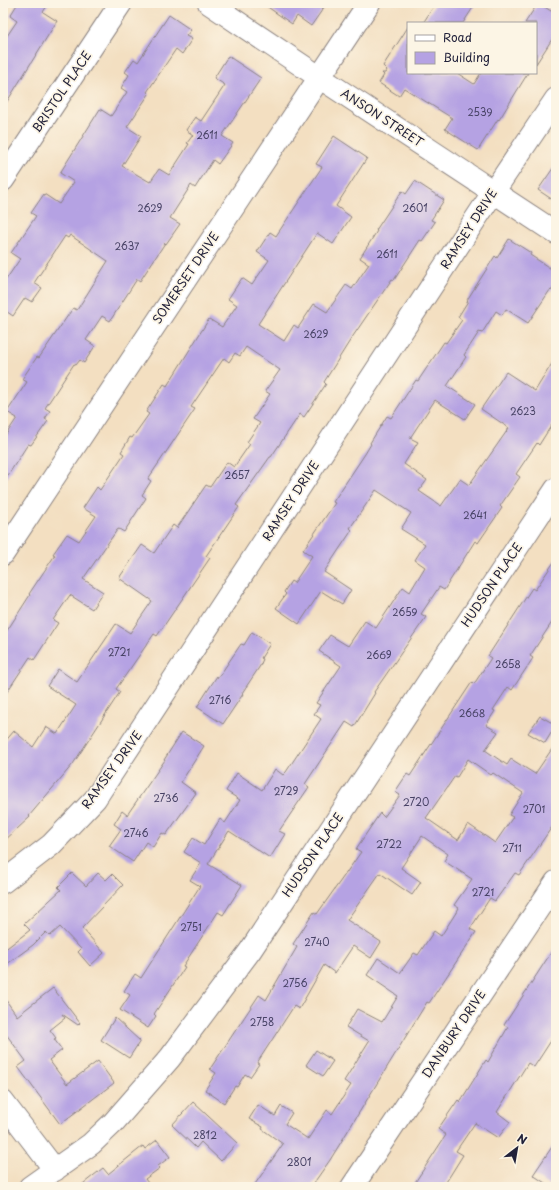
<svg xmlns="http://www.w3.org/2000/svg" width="559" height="1190" viewBox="0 0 559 1190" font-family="'Playpen Sans',sans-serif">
<rect width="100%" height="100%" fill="#fcf5e5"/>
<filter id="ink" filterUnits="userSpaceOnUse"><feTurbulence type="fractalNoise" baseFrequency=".025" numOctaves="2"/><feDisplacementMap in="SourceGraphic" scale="8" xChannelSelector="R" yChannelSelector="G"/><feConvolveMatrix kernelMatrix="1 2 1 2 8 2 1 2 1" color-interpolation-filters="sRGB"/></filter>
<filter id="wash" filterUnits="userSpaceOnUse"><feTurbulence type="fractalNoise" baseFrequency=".012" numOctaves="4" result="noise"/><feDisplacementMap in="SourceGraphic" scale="16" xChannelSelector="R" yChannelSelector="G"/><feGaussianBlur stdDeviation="0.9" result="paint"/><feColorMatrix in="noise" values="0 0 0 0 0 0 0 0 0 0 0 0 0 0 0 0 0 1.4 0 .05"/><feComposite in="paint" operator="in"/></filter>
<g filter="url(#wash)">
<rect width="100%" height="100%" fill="#f3dfc1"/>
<g id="blocks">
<path fill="#b5a2e3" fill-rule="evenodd" d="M18 3H49L43 12 57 21 3 108V42L17 21 10 16Z
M262 3H327L311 26 297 16 292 24Z
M436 3H476L463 23H423Z
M538 3 556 14V33L536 64V23H525Z
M169 15 191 30 186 36 192 39 182 54 176 49 147 92 149 94 127 127 141 136 122 166 150 182 159 169 169 175 189 144 187 143 193 135 186 130 195 117 201 121 225 85 214 78 228 56 261 78 222 136 233 143 218 164 213 160 195 188 191 185 170 218 180 224 166 244 165 243 140 281 137 279 110 321 102 316 86 340 95 346 84 363 80 360 76 365 74 364 45 408 50 411 45 419 48 421 31 445 28 444 3 483V439L17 418 7 412 27 382 22 379 37 357 39 358 73 308 77 310 108 261 70 235 68 238 65 236 34 283 42 288 32 302 25 298 13 316 3 309V284L20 259 11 253 36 216 31 213 44 194 59 204 74 182 60 173 100 109 111 116 127 92 121 88 129 75 125 72 134 59 138 62Z
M408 27V73H457L474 84 481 73H528L499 120 498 119 478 150 445 129 452 118 404 88 399 96 379 83 384 75 382 73H385L387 70 383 66Z
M334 136 367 158 336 206 351 217 333 244 317 233 258 324 284 341 294 325 298 328 314 304 327 312 346 285 352 289 369 264 360 258 377 231 376 230 402 191 406 194 415 181 444 200 431 220 435 222 422 241 420 240 394 280 392 279 351 339 324 382 326 384 304 417 300 414 271 457H270L236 505 239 507 206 556 210 558 157 636 154 634 116 689 120 692 73 764 29 816 30 817 3 842V744L14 731 33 747 46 727 57 734 76 705 47 686 58 669 77 682 116 624 130 633 152 601 119 578 142 545 154 553 173 525 177 528 206 485 210 487 227 462 234 467 250 444 247 442 260 423 253 419 270 394 265 391 280 370 246 347 240 356 235 353 229 362 224 358 191 407 195 409 148 479 151 481 142 495 146 498 124 532 119 529 117 530 83 579 103 592 92 609 70 595 53 620 58 623 34 660 30 657 3 698V637L30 595 29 594 55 555 53 554 67 534 79 541 96 516 83 508 97 487 100 490 124 454 121 452 130 437 132 438 149 414 146 412 164 384 167 386 209 319 222 327 237 305 228 299 242 278 252 285 269 260 257 252 270 232 276 236 322 167 316 164Z
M556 164V202L538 190Z
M509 239 531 253 530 255 556 272V284L551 291 550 290 528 323 506 309 502 315 496 311 482 333 479 332 464 355 466 357 447 386 475 404 465 419 435 400 410 438 418 442 404 464 427 480 419 491 441 506 460 479 469 485 509 428 481 409 506 372 535 391 556 357V418L539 445 537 443 516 474 520 477 500 506 502 508 478 543 475 541 444 590 439 587 421 614 426 617 374 692 375 693 354 727 346 722 305 784 309 787 279 831 285 834 270 858 229 831 208 864 242 885 223 915 218 912 183 966 185 967 154 1014 156 1016 148 1028 120 1010 130 995 124 991 135 974 141 978 200 886 190 880 201 863 184 852 193 838 204 845 220 819 225 823 240 800 226 791 237 773 262 790 275 769 283 775 286 772 321 719 314 714 320 705 316 703 341 666 319 651 330 635 348 646 365 621 376 628 403 587 410 592 425 567 415 560 425 544 401 529 411 513 376 490 350 528 352 530 324 572 351 590 342 604 321 591 299 624 276 608 286 594 284 592 291 581 294 583 312 556 303 550 335 503 333 502 365 454 371 444 370 443 387 416 391 418 416 380 418 381 444 342 446 343 462 320 458 317 468 301 467 300 495 256 497 258Z
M556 559V616L530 656 533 658 512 690 508 687 493 710 495 711 486 725 498 732 485 750 507 765 511 759 535 774 556 743V821L519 875 515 873 495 901 490 898 470 929 476 932 429 1003 427 1002 330 1160 311 1187H253L283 1144 262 1129 263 1127 249 1119 258 1105 275 1116 281 1106 292 1113 285 1124 308 1139 327 1110 332 1114 351 1085 344 1081 369 1041 346 1027 357 1009 382 1022 398 996 367 975 378 958 400 973 414 953 418 955 434 931 441 936 459 908 454 905 472 879 444 861 448 854 422 836 401 868 421 882 412 895 380 873 347 920 381 942 371 958 353 946 335 973 324 965 299 1009 294 1006 257 1063 259 1064 250 1077 245 1074 237 1087 235 1086 224 1103 205 1090 216 1073 210 1069 259 995 266 1000 297 947 293 944 314 912 317 914 361 852 356 849 380 813 384 817 400 795 395 792 407 774 410 776 472 682 474 684 491 658 488 656 532 588 535 590ZM468 759 491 775 493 773 523 793 509 815 513 817 495 843 468 824 458 840 426 818 455 776 457 777Z
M252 632 270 644 261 658 263 659 260 666 242 693 243 694 223 724 197 707 217 676 218 678 241 644 244 645Z
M540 716 556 725 545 743 528 733Z
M182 732 204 746 181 782 196 793 166 835 162 833 153 847 146 842 133 862 109 846 121 829 114 824 122 811 127 815 165 760H164Z
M72 873 86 886 98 873 106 880 112 874 123 885 82 928 104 953 90 966 78 952 81 949 60 927 50 936 46 932 33 945 3 967V951L30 930 24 924 61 890 58 887Z
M556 945V1033L534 1067 528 1063 497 1112 510 1122 498 1138 475 1123 456 1151 463 1155 443 1187H412L446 1135 438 1129 458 1100 460 1102 486 1060 488 1062 508 1027 504 1025Z
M53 988 80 1023 78 1025 62 1014 65 1018 50 1030 56 1038 54 1039 62 1050 49 1060 67 1084 98 1061 114 1083 60 1124 18 1067 26 1061 3 1030V996L17 1016Z
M115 1018 140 1041 129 1058 101 1040Z
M316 1050 333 1061 323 1076 306 1065Z
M193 1102 237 1143 221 1161 201 1142 196 1148 172 1125Z
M157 1140 170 1157 158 1166 160 1168 145 1179 151 1187H79L103 1168 108 1174 143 1146 145 1149Z
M556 1141V1187H551L533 1175Z"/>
</g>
</g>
<g filter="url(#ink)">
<use href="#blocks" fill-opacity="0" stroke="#8a807e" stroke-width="1"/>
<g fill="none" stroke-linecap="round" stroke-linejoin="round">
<g stroke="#8a807e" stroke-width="24">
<path id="minor" d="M209 3 319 77 556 233
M3 180 121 3
M3 554 369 3
M3 882 51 845 95 799 494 191 556 99
M3 1102 55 1170
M30 1187 91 1144 113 1123 170 1058 250 951 556 489
M352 1187 556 882"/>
</g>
<use href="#minor" stroke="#fff" stroke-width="22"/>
</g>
</g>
<g text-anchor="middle" stroke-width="3.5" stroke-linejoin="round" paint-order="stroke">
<g font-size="10" fill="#474265">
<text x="480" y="116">2539</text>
<text x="207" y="139">2611</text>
<text x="150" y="212">2629</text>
<text x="415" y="212">2601</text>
<text x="127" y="250">2637</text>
<text x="387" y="258">2611</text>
<text x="316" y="338">2629</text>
<text x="523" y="415">2623</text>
<text x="237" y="479">2657</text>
<text x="475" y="519">2641</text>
<text x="405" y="616">2659</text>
<text x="119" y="656">2721</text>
<text x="379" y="659">2669</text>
<text x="508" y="668">2658</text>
<text x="220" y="704">2716</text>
<text x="472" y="717">2668</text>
<text x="286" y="795">2729</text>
<text x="166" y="802">2736</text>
<text x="416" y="806">2720</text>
<text x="534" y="813">2701</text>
<text x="136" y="837">2746</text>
<text x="389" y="848">2722</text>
<text x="512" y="852">2711</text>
<text x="483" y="896">2721</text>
<text x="191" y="931">2751</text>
<text x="317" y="946">2740</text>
<text x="295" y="987">2756</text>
<text x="262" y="1026">2758</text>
<text x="205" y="1139">2812</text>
<text x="299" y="1166">2801</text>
</g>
<g font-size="12" fill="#22223b" stroke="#fcf5e5">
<text transform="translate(62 92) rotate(-56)" y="4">BRISTOL PLACE</text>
<text transform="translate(382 118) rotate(33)" y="4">ANSON STREET</text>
<text transform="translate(469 229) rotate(-57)" y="4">RAMSEY DRIVE</text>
<text transform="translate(186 278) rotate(-56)" y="4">SOMERSET DRIVE</text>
<text transform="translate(291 501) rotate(-57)" y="4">RAMSEY DRIVE</text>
<text transform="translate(492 585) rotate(-56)" y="4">HUDSON PLACE</text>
<text transform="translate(112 770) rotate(-54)" y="4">RAMSEY DRIVE</text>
<text transform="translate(313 855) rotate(-56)" y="4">HUDSON PLACE</text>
<text transform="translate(454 1034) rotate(-56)" y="4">DANBURY DRIVE</text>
</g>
</g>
<rect width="559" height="1190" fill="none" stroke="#fcf5e5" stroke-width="16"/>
<rect x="407" y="22" width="130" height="52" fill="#fcf5e5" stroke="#a5a1a1"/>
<rect x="415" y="35" width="20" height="6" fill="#ffffff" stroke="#a5a1a1"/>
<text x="443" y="42" font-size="12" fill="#22223b">Road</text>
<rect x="415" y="52" width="20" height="12" fill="#b5a2e3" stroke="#a5a1a1"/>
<text x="443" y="62" font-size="12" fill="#22223b">Building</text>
<g transform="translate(517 1148) rotate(31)" stroke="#fcf5e5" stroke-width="3" paint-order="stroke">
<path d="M0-3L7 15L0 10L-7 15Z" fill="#22223b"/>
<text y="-6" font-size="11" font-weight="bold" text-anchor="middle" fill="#22223b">N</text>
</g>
</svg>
